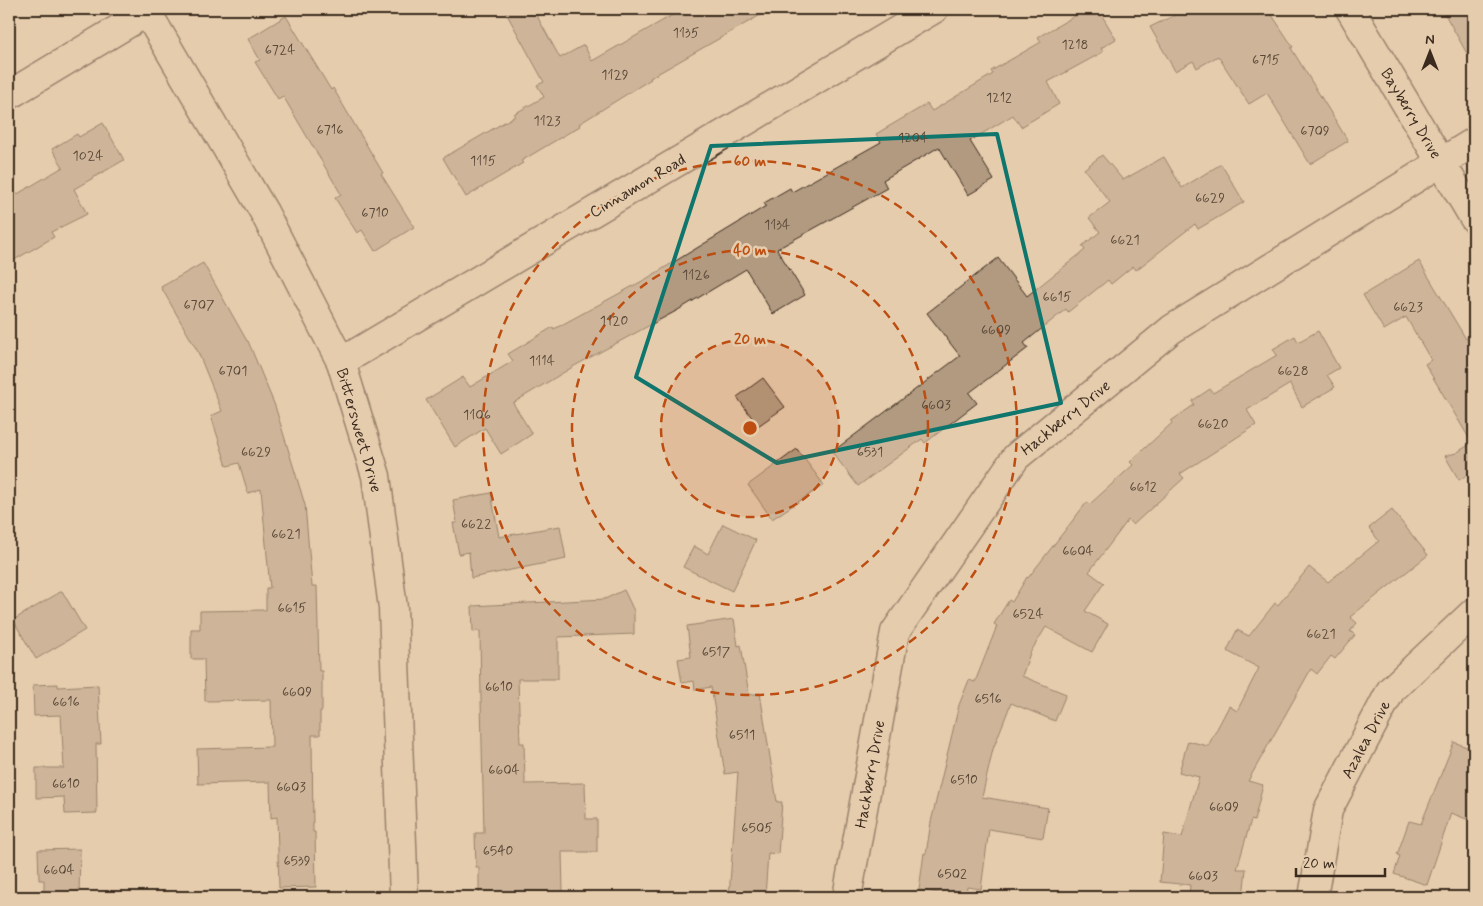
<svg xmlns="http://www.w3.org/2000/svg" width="1483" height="906" viewBox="0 0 1483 906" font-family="Mynerve,sans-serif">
<rect width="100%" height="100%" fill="#e5ccad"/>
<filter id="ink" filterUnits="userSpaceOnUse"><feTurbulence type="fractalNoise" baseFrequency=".02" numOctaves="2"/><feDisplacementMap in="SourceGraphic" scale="10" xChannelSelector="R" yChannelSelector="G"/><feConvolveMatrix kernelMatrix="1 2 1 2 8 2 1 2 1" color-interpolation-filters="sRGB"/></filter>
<g filter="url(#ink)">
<path fill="#b19a80" stroke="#3b2a1e" d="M504 9H533L560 58 584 45 592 61 683 9H771L650 78 651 79 579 124 580 126 521 161 523 163 466 197 443 158 515 116 514 114 544 97 537 85 544 82Z
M1087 9H1098L1116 39 1101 48 1103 52 1048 82 1059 104 1021 127 1013 115 970 141 994 180 968 195 939 147 883 180 887 188 777 249 805 295 773 314 746 269 678 310 576 365 513 403 532 434 501 454 485 428 455 447 426 400 463 377 470 387 513 361 508 354 553 327 554 329 646 279 766 206 764 203 790 188 792 192 881 142 876 134 927 104 932 111 993 74 991 71 1041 42 1038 37Z
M1188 9H1268L1293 47 1291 48 1348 141 1310 164 1267 93 1249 104 1218 56 1197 68 1193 61 1175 71 1150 27Z
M1442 9H1474V66Z
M286 16 331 90 333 88 383 173 381 174 414 227 375 251 362 230 357 233 335 198 341 194 283 96 278 99 255 62 260 60 248 39Z
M103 123 124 160 74 189 87 214 51 232 54 237 9 263V199L63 167 52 149 77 134 79 137Z
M1102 155 1123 180 1164 157 1182 188 1221 164 1244 202 1198 229 1195 224 1136 270 1133 266 1111 284 1108 280 1068 312 1066 309 1024 343 1028 348 969 393 977 403 925 443 922 439 858 486 832 452 960 356 927 313 998 258 1027 296 1085 250 1082 246 1100 232 1089 218 1110 202 1084 169Z
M1419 261 1466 339 1474 335V471L1459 480 1445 456 1456 453 1472 443 1425 364 1431 360 1406 317 1384 330 1363 295Z
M203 263 247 341H248L275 406 305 505 312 586H317L319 671H322V711H320V735H312L313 832H315L316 887 279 888 277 817 271 818 270 782 198 784 197 749 272 747 271 700 205 701 204 659H191V629H200V611L266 610V588H270L261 489 248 493 239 463 227 466 211 416 222 411 198 352 161 287Z
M1318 331 1339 368 1327 375 1335 387 1302 407 1290 384 1247 410 1256 425 1180 474 1184 478 1133 525 1128 520 1089 572 1104 583 1085 611 1108 624 1092 652 1046 627 1030 653 1022 676 1066 694 1055 721 1011 703 993 749 982 797 1048 808 1043 838 989 829 981 889 967 887 966 897 919 890 924 853 926 854 931 822 959 705 969 680 975 682 997 626 994 624 1009 600 1012 602 1027 577 1028 578 1087 502 1090 504 1133 465 1130 462 1172 423 1171 421 1194 405 1192 401 1210 389 1213 393 1277 355 1273 349 1295 336 1298 342Z
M763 378 785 407 758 426 737 397Z
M797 449 824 485 772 519 748 485Z
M491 493 499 537 560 526 566 559 471 578 469 552 459 554 453 523H457L453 500Z
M1392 510 1428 555 1350 617 1357 623 1350 631 1355 635 1335 659 1331 656 1317 674 1311 669 1248 781 1263 785 1254 821 1251 820 1237 869H1246L1243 897H1189L1190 885 1160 882 1164 834 1182 837 1199 777 1179 772 1188 741 1208 746 1229 706 1237 711 1259 668 1227 651 1237 630 1249 636 1275 603 1278 605 1309 567 1328 582 1379 541 1369 528Z
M723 524 756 540 732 591 683 567 694 546 708 554Z
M624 590 634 611V634L558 637V679H518L520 743H524L525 784 585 783 586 819H597V852H562L563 892 479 895V867H476L475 833H484L481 700 480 631 473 632 472 606 605 599Z
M62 591 85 630 36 659 13 620Z
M734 619 738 646 741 645 749 695 760 693 777 802H782L778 854 768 853 765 897H729L738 772 725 774 711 687 695 690 694 681 682 683 678 659 691 657 687 626Z
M58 684V687L98 685 101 744H96L97 813 65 814 64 797 36 798V768H64L61 715 34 716 33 685Z
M1454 742 1474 750V822L1451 813 1427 885 1394 874 1400 856 1397 855 1409 821 1421 824Z
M80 849 79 897H44V880H39L38 850Z"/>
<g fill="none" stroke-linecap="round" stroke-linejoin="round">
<g stroke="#3b2a1e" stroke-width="31">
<path id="minor" d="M1350 9 1474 218
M147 12 264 212 341 362 376 476 393 608 404 897
M9 95 152 9
M341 362 934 9
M847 897 895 632 1016 457 1172 329 1474 142
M1313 897 1328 810 1391 690 1474 612"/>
</g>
<use href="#minor" stroke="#e5ccad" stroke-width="28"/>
</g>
</g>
<path d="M0 0H1483V906H0ZM997 134 1061 403 777 463 636 377 711 146Z" fill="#e5ccad" fill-opacity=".55" fill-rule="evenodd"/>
<path fill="none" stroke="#0f766e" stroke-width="4" stroke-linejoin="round" d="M997 134 1061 403 777 463 636 377 711 146Z"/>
<circle cx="750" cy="428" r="89" fill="#bd4d10" fill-opacity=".12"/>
<g fill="none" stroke="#bd4d10" stroke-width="2.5" stroke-dasharray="9 6">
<circle cx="750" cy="428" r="89"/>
<circle cx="750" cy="428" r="178"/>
<circle cx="750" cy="428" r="267"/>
</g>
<g text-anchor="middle" stroke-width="5" stroke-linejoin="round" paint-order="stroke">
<g font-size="14" fill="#584636">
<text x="686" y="37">1135</text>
<text x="1075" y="49">1218</text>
<text x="280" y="54">6724</text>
<text x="1266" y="64">6715</text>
<text x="615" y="79">1129</text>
<text x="999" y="102">1212</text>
<text x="547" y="125">1123</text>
<text x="330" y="134">6716</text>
<text x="1315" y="135">6709</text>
<text x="913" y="142">1204</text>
<text x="88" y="160">1024</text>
<text x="483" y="165">1115</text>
<text x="1210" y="202">6629</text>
<text x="375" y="217">6710</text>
<text x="777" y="229">1134</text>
<text x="1125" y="244">6621</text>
<text x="696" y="279">1126</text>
<text x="1057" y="301">6615</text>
<text x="199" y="309">6707</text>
<text x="1408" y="311">6623</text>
<text x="614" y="325">1120</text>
<text x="996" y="334">6609</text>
<text x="542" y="365">1114</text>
<text x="233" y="375">6701</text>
<text x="1293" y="375">6628</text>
<text x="936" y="409">6603</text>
<text x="477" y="419">1106</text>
<text x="1213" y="428">6620</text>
<text x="256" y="456">6629</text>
<text x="870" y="456">6531</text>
<text x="1143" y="491">6612</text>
<text x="476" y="528">6622</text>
<text x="286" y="538">6621</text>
<text x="1078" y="555">6604</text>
<text x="292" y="612">6615</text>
<text x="1028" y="618">6524</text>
<text x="1321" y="638">6621</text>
<text x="716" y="656">6517</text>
<text x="499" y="691">6610</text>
<text x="297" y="696">6609</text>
<text x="988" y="703">6516</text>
<text x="66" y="706">6616</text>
<text x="742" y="739">6511</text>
<text x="504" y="774">6604</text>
<text x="964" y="784">6510</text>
<text x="66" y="788">6610</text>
<text x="291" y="791">6603</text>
<text x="1224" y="811">6609</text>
<text x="757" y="832">6505</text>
<text x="498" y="855">6540</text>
<text x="297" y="865">6539</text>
<text x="59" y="874">6604</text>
<text x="952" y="878">6502</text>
<text x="1203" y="880">6603</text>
</g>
<g font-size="16" fill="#3b2a1e" stroke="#e5ccad">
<text transform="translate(1412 113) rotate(59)" y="6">Bayberry Drive</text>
<text transform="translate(637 185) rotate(-31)" y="6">Cinnamon Road</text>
<text transform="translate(1065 417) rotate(-39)" y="6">Hackberry Drive</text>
<text transform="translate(360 430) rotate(74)" y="6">Bittersweet Drive</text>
<text transform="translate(1365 739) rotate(-62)" y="6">Azalea Drive</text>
<text transform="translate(869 774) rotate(-80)" y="6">Hackberry Drive</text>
</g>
</g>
<circle cx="750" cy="428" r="8" fill="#bd4d10" stroke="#e5ccad" stroke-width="2.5"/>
<g font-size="15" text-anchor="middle" font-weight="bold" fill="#bd4d10" stroke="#e5ccad" stroke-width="5" stroke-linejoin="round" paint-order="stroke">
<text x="750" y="166">60 m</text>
<text x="750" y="255">40 m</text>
<text x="750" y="344">20 m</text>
</g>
<rect width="1483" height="906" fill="none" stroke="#e5ccad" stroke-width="30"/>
<rect x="15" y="15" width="1453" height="876" fill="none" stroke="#3b2a1e" stroke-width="2" filter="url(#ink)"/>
<g transform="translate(1430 52)" stroke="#e5ccad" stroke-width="4" paint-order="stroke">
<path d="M0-4L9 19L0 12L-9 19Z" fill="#3b2a1e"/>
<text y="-8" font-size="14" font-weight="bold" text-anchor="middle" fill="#3b2a1e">N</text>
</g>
<path d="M1296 868v8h89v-8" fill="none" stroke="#3b2a1e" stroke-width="2.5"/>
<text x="1303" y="868" font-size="15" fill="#3b2a1e" stroke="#e5ccad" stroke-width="4" paint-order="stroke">20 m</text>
</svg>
